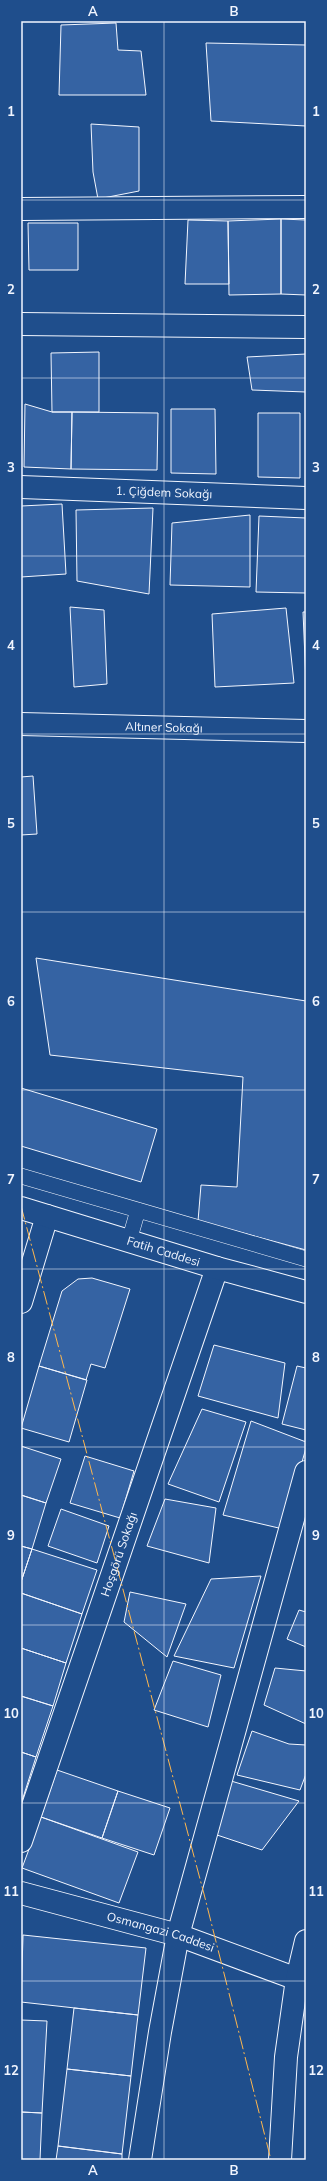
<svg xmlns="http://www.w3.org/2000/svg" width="327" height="2181" viewBox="0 0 327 2181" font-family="Mulish,sans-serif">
<rect width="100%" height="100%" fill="#1f4e8c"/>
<path fill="#3563a3" stroke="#f2f6ff" d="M116 23 118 50 141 51 146 95H59L61 25Z
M206 43 306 45V126L211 121Z
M91 124 139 127V191L98 199 93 172Z
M281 219 306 220V295L281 294Z
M281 219V294L229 295 228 221Z
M188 220 228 221 229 284H185Z
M28 223H78V270H29Z
M99 352V412H52L51 353Z
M306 354V392L252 390 247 357Z
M25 404 52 412H72L71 469 24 467Z
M171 409H215L216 474 171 473Z
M72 412 158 413 157 470 71 469Z
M258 413H300V478L258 477Z
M62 504 66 574 21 577V506Z
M153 508 149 594 77 581 76 510Z
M250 515V587L170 585 172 523Z
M259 516 306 518V593L256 592Z
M70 607 104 610 107 684 74 687Z
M286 608 294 683 215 687 212 614Z
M303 612H306V682Z
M33 776 37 834 21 835V777Z
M36 958 306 1001V1250L198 1221 201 1185 237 1187 243 1077 50 1055Z
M21 1088 157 1129 141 1182 21 1146Z
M92 1278 130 1289 105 1368 91 1364 86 1380 39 1366 62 1291 78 1279Z
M214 1345 285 1363 278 1418 198 1396Z
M39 1366 87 1380 69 1442 21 1428Z
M297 1366 306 1368V1430L282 1424Z
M202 1409 246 1422 219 1502 168 1484Z
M251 1421 306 1442V1448L283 1529 223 1515Z
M21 1446 61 1459 46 1503 21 1495Z
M85 1456 134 1471 120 1518 70 1503Z
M21 1495 46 1503 32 1549 21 1546Z
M165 1499 216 1508 209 1563 147 1546Z
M61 1509 109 1526 97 1563 48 1546Z
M21 1546 32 1549 21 1582Z
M32 1549 97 1570 82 1614 21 1593V1582Z
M261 1576 234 1668 174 1656 211 1579Z
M130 1592 186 1604 167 1657 124 1622Z
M21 1593 82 1614 66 1663 21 1648Z
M299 1610 306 1612V1647L287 1639Z
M21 1648 66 1663 53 1706 21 1696Z
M173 1661 221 1675 208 1727 154 1710Z
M275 1668 306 1671V1724L264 1705Z
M21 1696 53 1706 36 1757 21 1752Z
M252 1731 289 1744 306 1745V1774L300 1790 237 1775Z
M21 1752 36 1757 21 1804Z
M57 1770 118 1791 102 1838 41 1817Z
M231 1781 299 1801 262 1850 214 1834Z
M118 1791 170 1808 154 1855 102 1838Z
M41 1817 138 1852 119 1903 22 1868Z
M23 1935 146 1948 138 2015 21 2002Z
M74 2008 138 2015 131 2076 67 2069Z
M21 2020 47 2021 42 2113 21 2112Z
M67 2069 131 2076 122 2154 58 2146Z
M21 2112 42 2113 40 2160H21Z
M58 2146 122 2154V2160H56Z"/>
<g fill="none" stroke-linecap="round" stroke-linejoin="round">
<g stroke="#f2f6ff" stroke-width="16">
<path id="lane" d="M21 1176 306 1259
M129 1241 138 1210"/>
</g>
<g stroke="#f2f6ff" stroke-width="24">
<g id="street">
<path d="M21 209 306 207"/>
<path d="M21 324 306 327"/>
<path id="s1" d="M21 487 306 498"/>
<path id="s2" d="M21 724 306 731"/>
<path d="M21 1302 47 1216"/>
<path id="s3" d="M21 1841 217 1268"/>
<path id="s4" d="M21 1893 178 1935 297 1979"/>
<path d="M140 2160 160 2032 178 1935 306 1472"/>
<path d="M280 2160 286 2057 297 1979 306 1941"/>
</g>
</g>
<g stroke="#f2f6ff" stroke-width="24">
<g id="secondary">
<path id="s5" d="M21 1208 217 1268 306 1292"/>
</g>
</g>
<use href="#lane" stroke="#1f4e8c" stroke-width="15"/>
<use href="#street" stroke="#1f4e8c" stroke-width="22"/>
<use href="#secondary" stroke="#1f4e8c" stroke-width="22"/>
<path stroke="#ffb74d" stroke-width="1" stroke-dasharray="14 3 2 3" stroke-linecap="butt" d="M21 1206 204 1894 271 2160"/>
</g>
<path fill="none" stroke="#f2f6ff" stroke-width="1" stroke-opacity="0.55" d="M164 21V2160M21 200H306M21 378H306M21 556H306M21 734H306M21 912H306M21 1090H306M21 1269H306M21 1447H306M21 1625H306M21 1803H306M21 1981H306"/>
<g text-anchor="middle" stroke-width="3" stroke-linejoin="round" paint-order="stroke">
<g font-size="12" fill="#f2f6ff" stroke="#1f4e8c">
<text dy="4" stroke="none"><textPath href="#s1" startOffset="143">1. Çiğdem Sokağı</textPath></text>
<text dy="4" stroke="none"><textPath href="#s2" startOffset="143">Altıner Sokağı</textPath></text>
<text dy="4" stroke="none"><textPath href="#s5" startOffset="149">Fatih Caddesi</textPath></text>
<text dy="4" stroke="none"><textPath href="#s3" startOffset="303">Hoşgörü Sokağı</textPath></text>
<text dy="4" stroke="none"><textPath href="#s4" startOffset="145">Osmangazi Caddesi</textPath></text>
</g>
</g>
<rect width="327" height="2181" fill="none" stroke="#1f4e8c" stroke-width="44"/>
<rect x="22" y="22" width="283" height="2137" fill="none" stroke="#f2f6ff" stroke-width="1.5"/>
<g font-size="13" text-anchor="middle" font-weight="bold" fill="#f2f6ff">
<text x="93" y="16">A</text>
<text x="234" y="16">B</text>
<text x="11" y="116">1</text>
<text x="316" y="116">1</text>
<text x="11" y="294">2</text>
<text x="316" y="294">2</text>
<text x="11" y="472">3</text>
<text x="316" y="472">3</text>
<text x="11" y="650">4</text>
<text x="316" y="650">4</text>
<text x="11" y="828">5</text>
<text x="316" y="828">5</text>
<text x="11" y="1006">6</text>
<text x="316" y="1006">6</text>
<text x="11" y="1184">7</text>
<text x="316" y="1184">7</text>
<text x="11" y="1362">8</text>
<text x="316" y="1362">8</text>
<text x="11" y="1540">9</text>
<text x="316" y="1540">9</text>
<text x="11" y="1718">10</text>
<text x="316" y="1718">10</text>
<text x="11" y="1896">11</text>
<text x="316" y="1896">11</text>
<text x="11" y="2075">12</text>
<text x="316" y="2075">12</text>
<text x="93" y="2175">A</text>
<text x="234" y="2175">B</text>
</g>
</svg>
